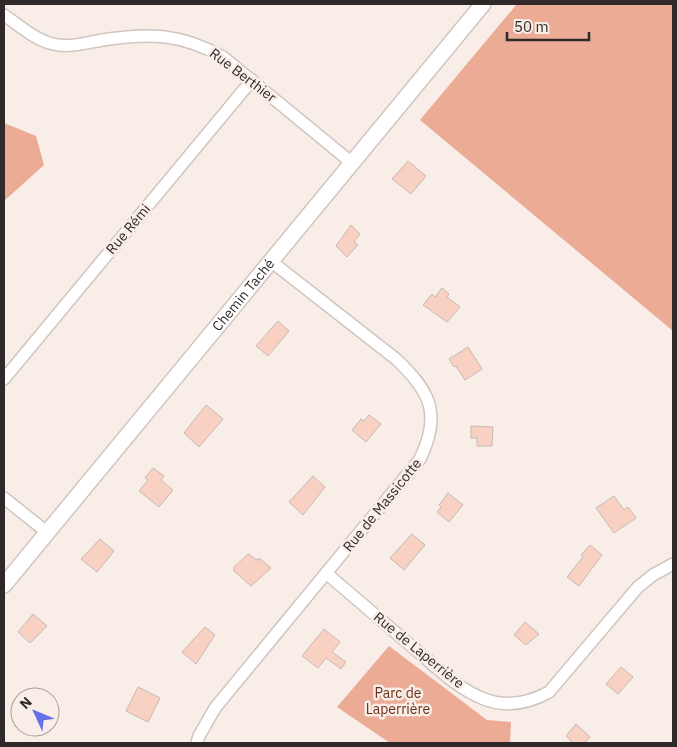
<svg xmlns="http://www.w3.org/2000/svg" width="677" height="747" font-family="'IBM Plex Sans',sans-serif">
	<rect width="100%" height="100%" fill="#f9ede8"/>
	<!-- green -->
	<g fill="#ebab95">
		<polygon points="517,4 673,4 673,331 420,120"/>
		<polygon points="4,123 36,136 44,165 4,201"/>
		<polygon points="389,646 487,720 511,722 510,743 390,743 337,707"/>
	</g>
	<!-- building -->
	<g fill="#f9d1c3" stroke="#c5b9b5">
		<polygon points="408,161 426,176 411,194 392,179"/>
		<polygon points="351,225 360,234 354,242 358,245 347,257 336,246"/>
		<polygon points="442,288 449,294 447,297 460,307 447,322 423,305 432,294 435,297"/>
		<polygon points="278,321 289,331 268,356 256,346"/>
		<polygon points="468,347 482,369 465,380 456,366 454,367 449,359"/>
		<polygon points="206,405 223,419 199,447 184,433"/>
		<polygon points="369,415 381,424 366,442 352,430 361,419 364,421"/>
		<polygon points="471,426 493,427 492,446 477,446 477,438 471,438"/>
		<polygon points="153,468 164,476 161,480 173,490 159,507 139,491 148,480 145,478"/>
		<polygon points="313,476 325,487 303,515 289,502"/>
		<polygon points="448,493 463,505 449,522 437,512 441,507 439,505"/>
		<polygon points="614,496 624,510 628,507 636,518 614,533 596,508"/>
		<polygon points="412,534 425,545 404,570 390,558"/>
		<polygon points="100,539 114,551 97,572 81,559"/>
		<polygon points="590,545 602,555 579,586 567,577 583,557 581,555"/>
		<polygon points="248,554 257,560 259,558 271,568 251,586 234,571 234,567"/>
		<polygon points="33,614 47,626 30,643 18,632"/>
		<polygon points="525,622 539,634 526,645 514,635"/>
		<polygon points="205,627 215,635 196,664 182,652"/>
		<polygon points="324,629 340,642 332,652 346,662 341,669 326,658 318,668 302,656"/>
		<polygon points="621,667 633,677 618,694 606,684"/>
		<polygon points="138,687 160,698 148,722 126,711"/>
		<polygon points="576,724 590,737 584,743 573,743 566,736"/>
	</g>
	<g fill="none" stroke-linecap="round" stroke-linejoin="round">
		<!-- minor casing -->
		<g stroke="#d1c5c0" stroke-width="14">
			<g id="minor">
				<path d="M4,15c15,10 31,25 49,29 16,4 33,-1 49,-4 48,-7 78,-7 121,17l129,106"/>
				<polyline points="4,379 252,80"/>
				<polyline points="4,498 48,533"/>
				<path d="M326,573c30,26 60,51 90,77 20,17 42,39 68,49 23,9 45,4 65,-7l89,-105 15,-12 20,-11"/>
				<path d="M197,743l2,-7 16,-28 205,-249c22,-45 10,-68 -24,-100l-124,-97"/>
			</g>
		</g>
		<!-- tertiary casing -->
		<g stroke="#d1c5c0" stroke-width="18">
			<g id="tertiary">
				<path id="s1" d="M4,585l479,-581"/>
			</g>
		</g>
		<!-- minor -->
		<use href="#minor" stroke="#fff" stroke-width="11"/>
		<!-- tertiary -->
		<use href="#tertiary" stroke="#fff" stroke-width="15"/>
	</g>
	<g text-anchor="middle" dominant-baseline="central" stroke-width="5" stroke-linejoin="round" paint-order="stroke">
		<!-- street labels -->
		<g font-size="14" fill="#2f2a29" stroke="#f9ede8">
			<text transform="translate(243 75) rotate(37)">Rue Berthier</text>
			<text transform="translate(128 229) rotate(-50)">Rue Rémi</text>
			<text stroke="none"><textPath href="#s1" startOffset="376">Chemin Taché</textPath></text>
			<text transform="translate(382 505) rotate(-51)">Rue de Massicotte</text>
			<text transform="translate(419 650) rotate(39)">Rue de Laperrière</text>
		</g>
		<!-- park labels -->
		<g font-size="14" fill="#6a2f18" stroke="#f9ede8">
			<text x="398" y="693">Parc de<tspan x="398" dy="16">Laperrière</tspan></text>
		</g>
	</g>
	<!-- border -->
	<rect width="677" height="747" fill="none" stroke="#2f2a29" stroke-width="10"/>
	<!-- north arrow -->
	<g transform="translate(35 712) rotate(314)"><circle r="24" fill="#f9ede8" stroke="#a89f9c"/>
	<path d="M0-4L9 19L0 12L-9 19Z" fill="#6870e9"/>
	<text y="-8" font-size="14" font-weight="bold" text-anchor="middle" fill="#2f2a29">N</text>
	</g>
	<!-- scale -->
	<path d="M507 32v8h82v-8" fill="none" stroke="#2f2a29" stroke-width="2.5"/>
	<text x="514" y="32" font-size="15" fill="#2f2a29" stroke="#f9ede8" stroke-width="4" paint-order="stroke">50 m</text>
</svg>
